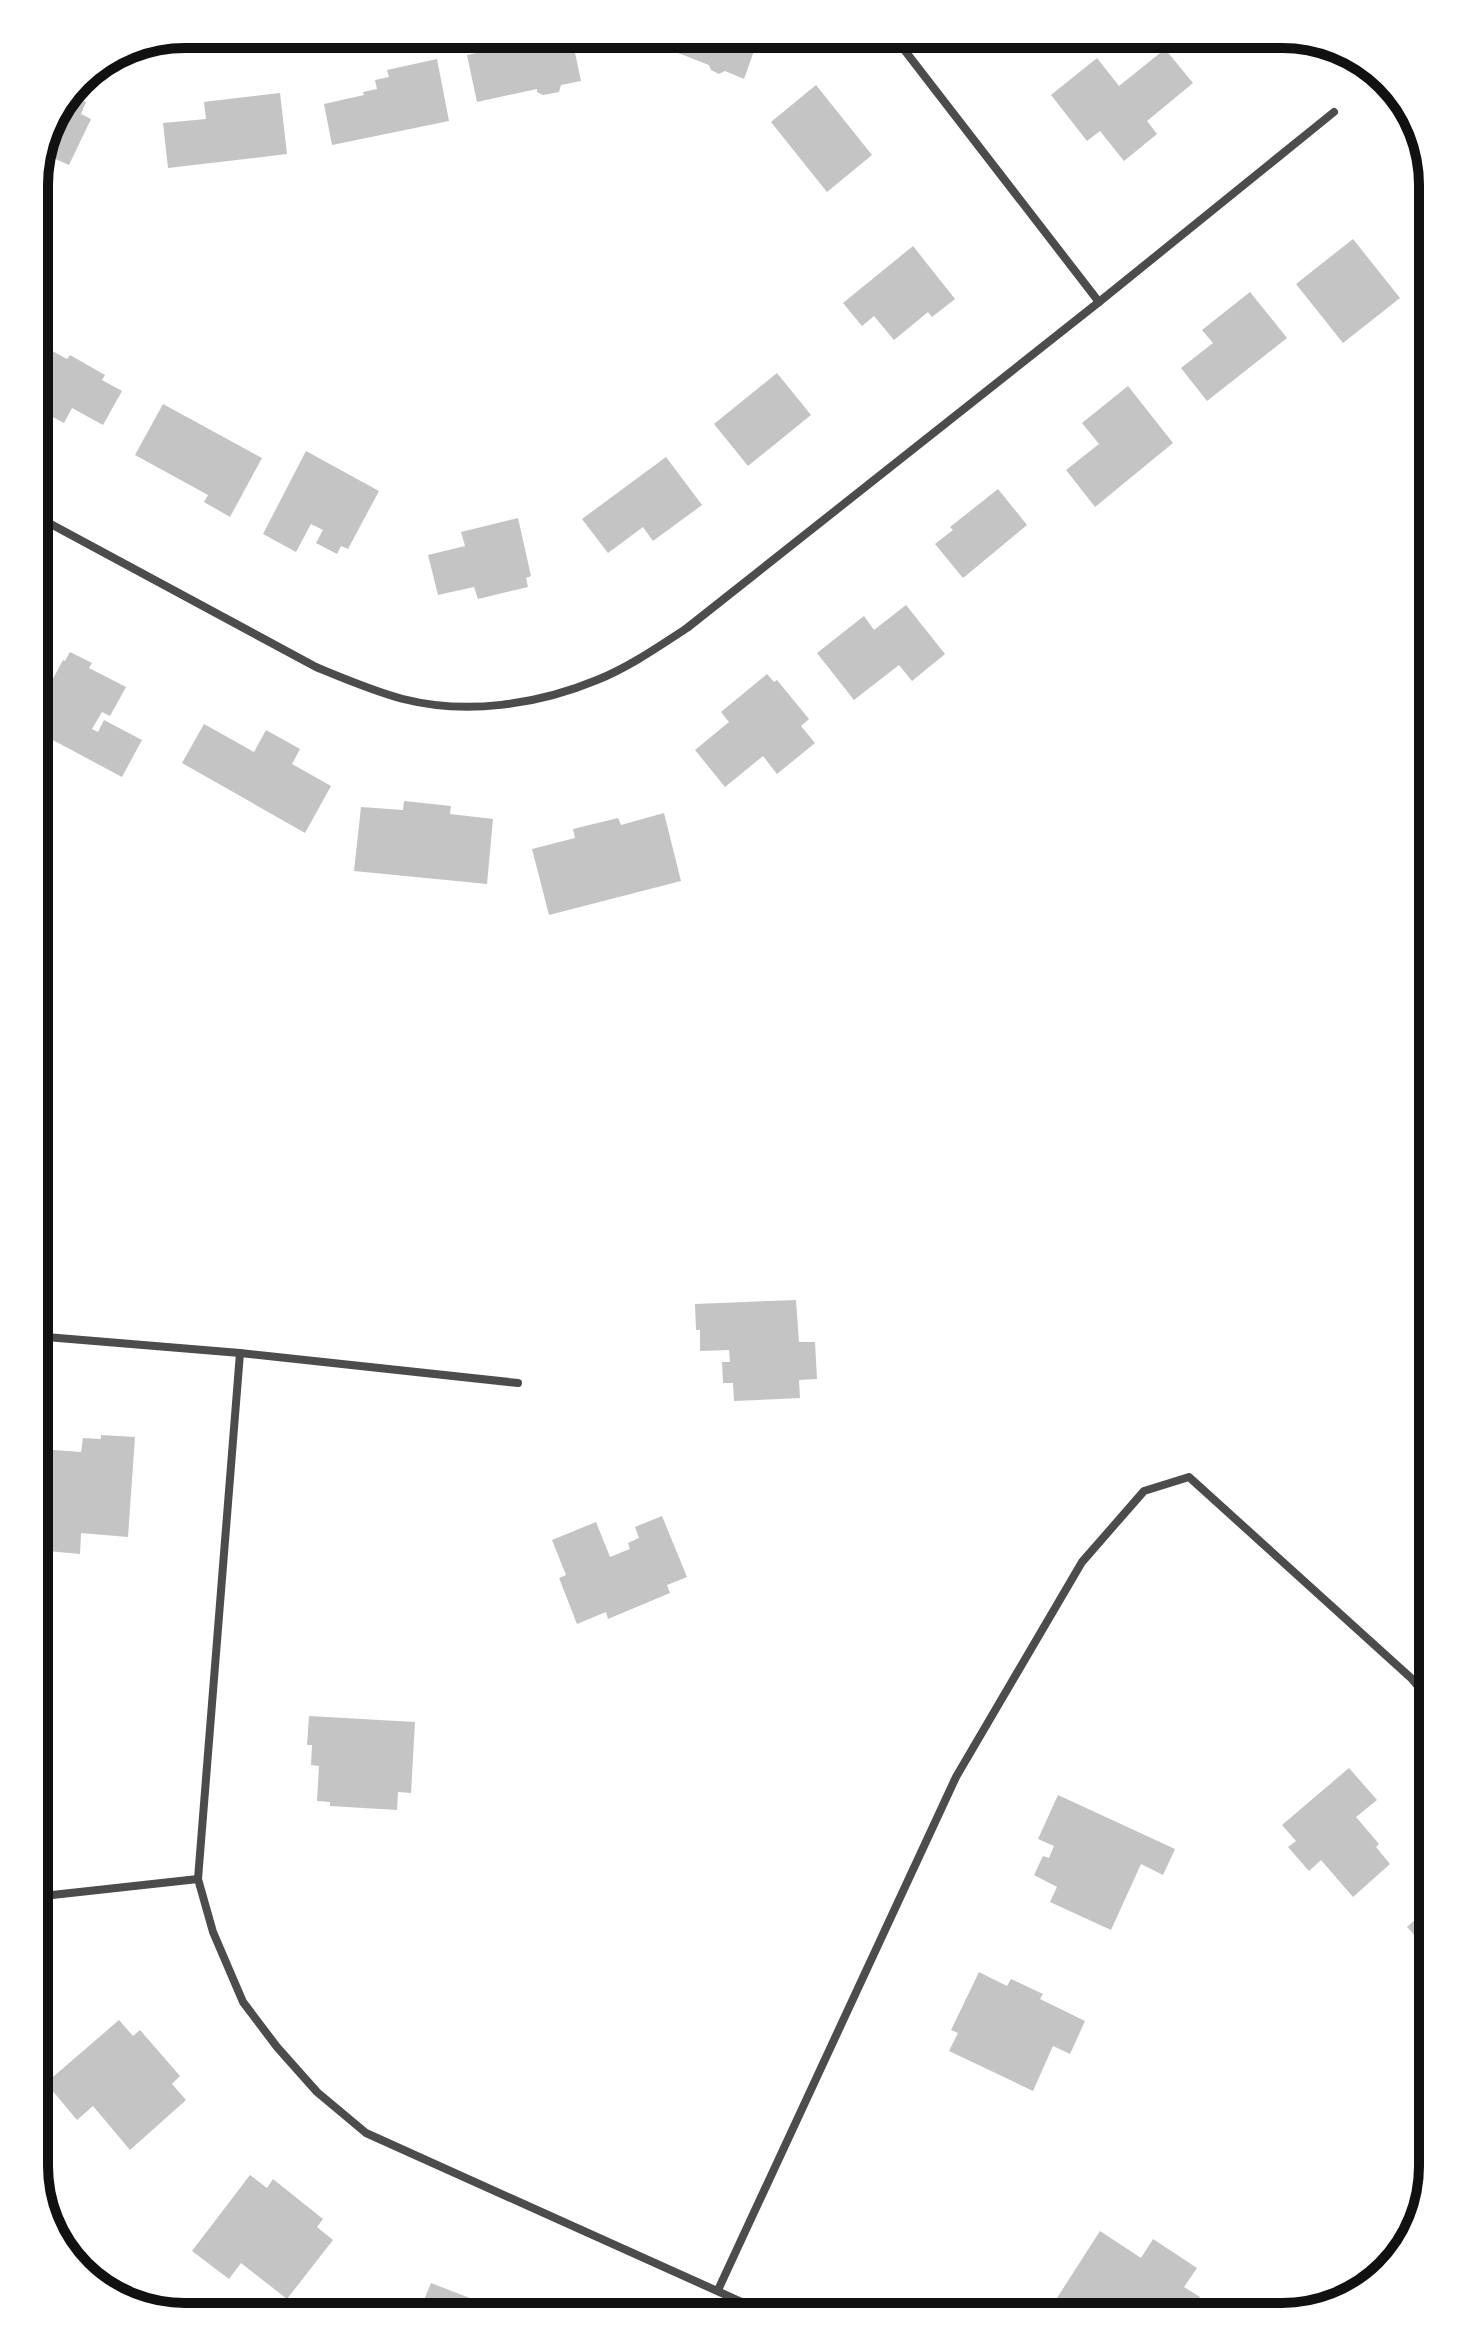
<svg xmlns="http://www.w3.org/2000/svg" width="1467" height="2351" font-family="'PT Sans',sans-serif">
	<rect width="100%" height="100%" fill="#fff"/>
	<!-- building -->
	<g fill="#c4c4c4">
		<polygon points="497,34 571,34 581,81 561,85 559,92 543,95 537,92 537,89 477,102 467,55 500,48"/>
		<polygon points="629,34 760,34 744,79 725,71 719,74 711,70 709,65"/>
		<polygon points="998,34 1026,34 1009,48"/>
		<polygon points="1165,49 1193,83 1147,121 1157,134 1124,161 1100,131 1087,141 1051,95 1097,58 1119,86"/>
		<polygon points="437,59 449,121 332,145 324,104 364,95 363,92 377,89 375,80 389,77 387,70"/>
		<polygon points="816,85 872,155 827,192 771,122"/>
		<polygon points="280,93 287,154 168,168 163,123 206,119 204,102"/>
		<polygon points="71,95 86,102 81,114 91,119 69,165 44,154"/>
		<polygon points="1353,239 1400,298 1343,343 1296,284"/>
		<polygon points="913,246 955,299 932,317 928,312 894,340 874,316 862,326 843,303"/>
		<polygon points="1250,292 1287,338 1207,401 1181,368 1213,343 1202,330"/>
		<polygon points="34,341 67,359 70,355 105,375 102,380 122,391 103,425 72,408 64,423 34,407"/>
		<polygon points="777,373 811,415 748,466 714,424"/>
		<polygon points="1128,386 1173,443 1095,507 1066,470 1099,444 1082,423"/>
		<polygon points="163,404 262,458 230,517 204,502 208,495 135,455"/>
		<polygon points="306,451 379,491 348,549 341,546 337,554 316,543 323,530 311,524 296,552 263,534"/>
		<polygon points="666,457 702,505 653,541 643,527 608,553 582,519"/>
		<polygon points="998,489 1027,525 963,578 935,544 953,530 950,527"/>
		<polygon points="518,518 531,576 526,578 528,587 478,599 474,587 438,595 428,555 465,546 461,532"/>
		<polygon points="906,605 945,654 912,681 899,665 854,700 817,653 864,616 874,630"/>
		<polygon points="70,652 92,663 89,668 126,687 110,716 102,712 92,729 98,732 104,720 142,740 122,777 34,730 34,714 63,660 65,661"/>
		<polygon points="767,674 774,682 777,680 809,719 801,726 815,743 777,774 763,756 725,787 695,750 729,722 721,712"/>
		<polygon points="204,724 254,752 266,730 300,749 292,764 331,786 305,833 182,763"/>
		<polygon points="404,801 451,806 450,814 493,819 487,884 354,871 361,807 403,810"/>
		<polygon points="664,813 681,881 549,915 532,849 575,838 573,829 618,818 621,825"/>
		<polygon points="796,1300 799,1342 815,1342 817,1379 799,1380 800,1398 734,1401 733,1383 723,1383 722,1362 730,1362 729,1350 700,1351 700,1330 696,1330 695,1304"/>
		<polygon points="101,1435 135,1437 128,1537 81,1533 80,1554 48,1551 49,1533 34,1532 34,1444 53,1446 53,1450 81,1452 83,1438 101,1439"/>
		<polygon points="662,1516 687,1577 667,1585 670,1593 608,1619 606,1612 577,1624 559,1578 566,1575 552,1540 596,1522 610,1557 630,1549 628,1543 639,1538 635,1527"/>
		<polygon points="309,1716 415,1722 411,1793 398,1792 397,1810 330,1806 330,1802 317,1801 319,1766 311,1765 312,1745 307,1745"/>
		<polygon points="1349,1768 1377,1800 1356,1817 1379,1844 1376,1847 1390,1864 1353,1897 1321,1860 1309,1871 1288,1847 1296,1841 1282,1825"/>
		<polygon points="1058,1795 1175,1849 1163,1875 1141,1864 1111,1930 1050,1902 1057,1887 1034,1875 1043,1856 1049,1858 1054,1846 1038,1839"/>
		<polygon points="1433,1904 1433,1956 1407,1927"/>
		<polygon points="979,1972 1007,1986 1011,1979 1043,1994 1040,1999 1085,2021 1070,2054 1053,2046 1033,2091 949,2051 958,2033 951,2030"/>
		<polygon points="119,2020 133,2036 140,2030 180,2076 172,2084 186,2100 130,2150 93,2106 77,2120 46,2083"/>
		<polygon points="250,2175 267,2188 273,2179 323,2219 317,2227 333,2240 287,2299 241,2263 229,2279 192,2251"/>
		<polygon points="1100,2231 1141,2258 1153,2239 1197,2268 1184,2287 1200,2297 1186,2317 1106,2317 1101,2314 1100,2317 1056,2317 1048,2312"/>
		<polygon points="431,2283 475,2300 468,2317 417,2317"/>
	</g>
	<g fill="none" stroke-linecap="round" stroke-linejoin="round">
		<!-- minor -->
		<g stroke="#4c4c4c" stroke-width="8">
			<polyline points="892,34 1099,302"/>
			<path d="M34,515l282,152c29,12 57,24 87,32 63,16 134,6 194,-19 32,-13 61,-33 90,-52l412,-326 235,-190"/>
			<polyline points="34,1336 240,1353 518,1383"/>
			<polyline points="240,1353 198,1879 213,1932 243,2002 277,2047 317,2092 366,2133 775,2317"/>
			<polyline points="34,1897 198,1879"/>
			<polyline points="718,2290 956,1777 1082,1562 1144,1491 1189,1477 1411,1678 1433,1704"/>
		</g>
	</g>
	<!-- crop -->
	<path d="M0 0H1467V2351H0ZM185 48H1282A137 137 0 0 1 1419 185V2166A137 137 0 0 1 1282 2303H185A137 137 0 0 1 48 2166V185A137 137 0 0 1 185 48Z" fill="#fff" fill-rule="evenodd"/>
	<path fill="none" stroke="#111" stroke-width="10" d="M185 48H1282A137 137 0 0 1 1419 185V2166A137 137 0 0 1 1282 2303H185A137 137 0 0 1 48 2166V185A137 137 0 0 1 185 48Z"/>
</svg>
